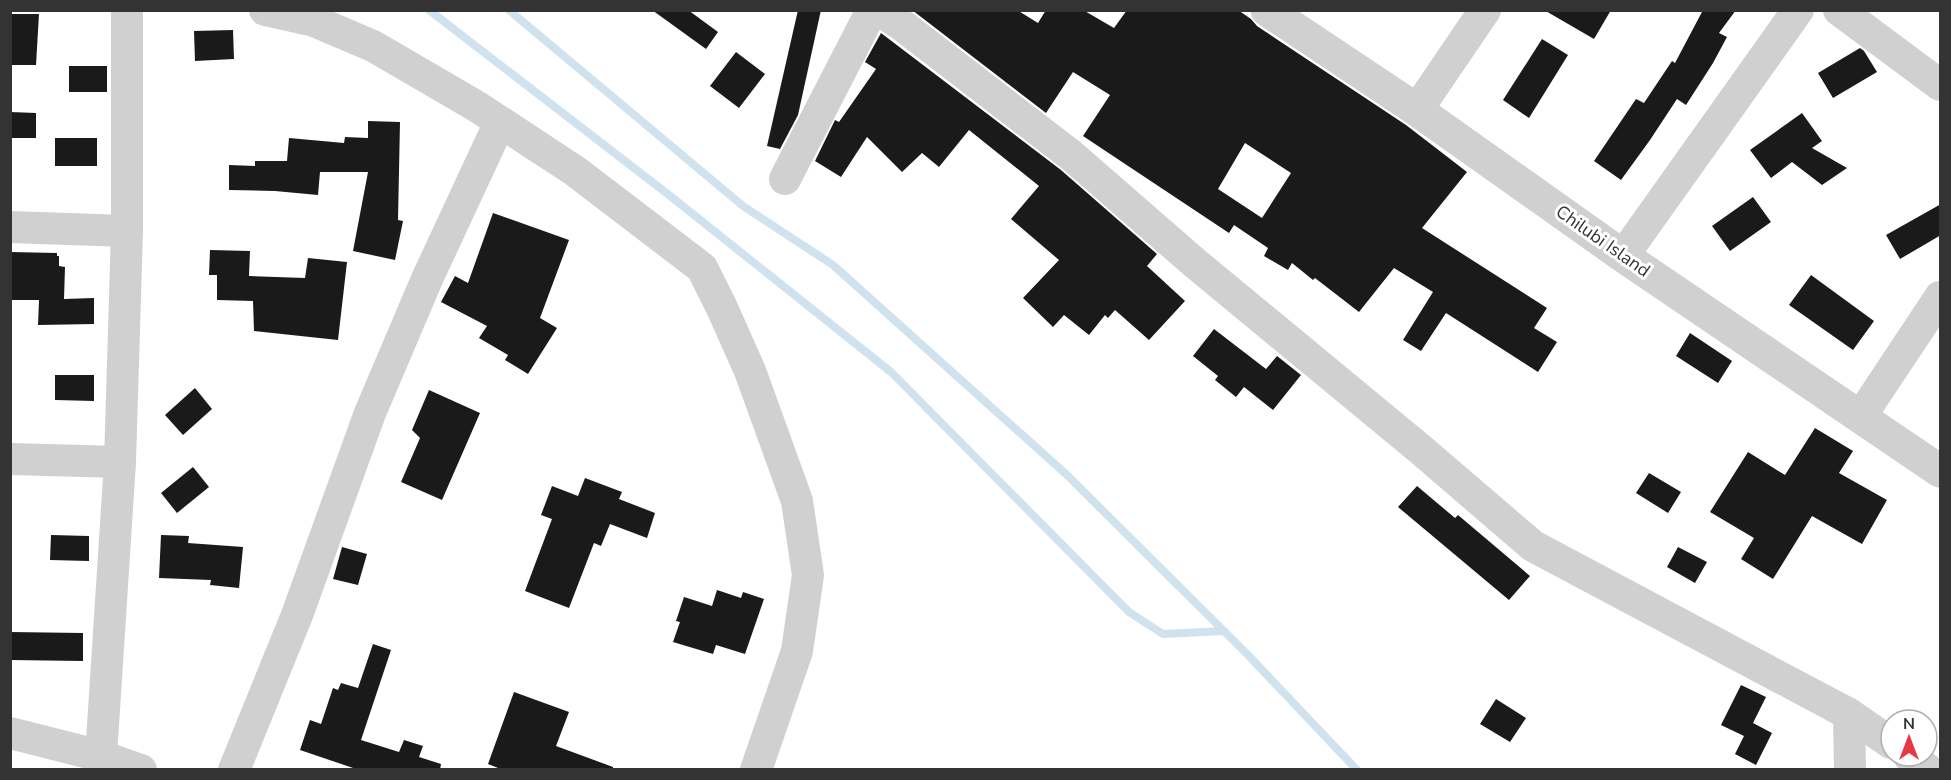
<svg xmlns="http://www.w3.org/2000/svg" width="1951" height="780" font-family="'Nunito Sans',sans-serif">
	<rect width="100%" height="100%" fill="#fff"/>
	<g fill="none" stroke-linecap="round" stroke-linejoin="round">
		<!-- stream -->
		<g stroke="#cfe2ee" stroke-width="8">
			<polyline points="429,10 669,195 891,372 1129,612 1163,634 1224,631"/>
			<polyline points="509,10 743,206 833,265 1067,475 1248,655 1357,770"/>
		</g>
	</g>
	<!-- building -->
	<g fill="#1a1a1a" fill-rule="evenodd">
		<polygon points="652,10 688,10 718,32 706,49"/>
		<polygon points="798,10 821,10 798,115 780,149 767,146"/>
		<path d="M912,10h105l21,13 8,-13h37l31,18 13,-18h111l13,9 6,7 149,99 61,47 -45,56 125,80 -13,20 23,14 -19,30 -92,-59 -25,38 -18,-11 30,-48 -39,-24 -35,44 -44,-34 -2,2 -21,-17 -4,7 -24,-14 4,-8 -34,-23 -5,8 -146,-97 27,-41 -37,-23 -27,41zM1245,143l46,30 -29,45 -44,-29z"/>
		<polygon points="1544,10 1611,10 1594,39"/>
		<polygon points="1703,10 1736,10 1719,33 1727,37 1713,63 1686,105 1677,99 1650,140 1621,180 1594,161 1636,99 1644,103 1672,61 1675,63"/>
		<polygon points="10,14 39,14 36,65 10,65"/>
		<polygon points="233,30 234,59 195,61 194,31"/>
		<polygon points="881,33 1061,170 1157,254 1147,266 1185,301 1149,340 1115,310 1108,318 1105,315 1089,335 1064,315 1053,327 1023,298 1059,260 1011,219 1039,186 969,130 939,167 922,153 902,172 867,137 841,177 815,161 835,120 839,122 876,69 865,62"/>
		<polygon points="1542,39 1568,55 1529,118 1503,100"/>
		<polygon points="1860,48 1864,51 1877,72 1833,98 1818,73"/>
		<polygon points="736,52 765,74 739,108 710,86"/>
		<rect x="69" y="66" width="38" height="26"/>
		<polygon points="10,112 36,113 36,138 10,138"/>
		<polygon points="1802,113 1822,141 1812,148 1847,168 1822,185 1792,162 1771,178 1750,150"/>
		<polygon points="368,121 400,122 398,220 403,221 395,260 353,251 368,172 320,172 318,195 275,191 229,190 229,165 255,166 255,161 287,161 289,138 344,143 345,137 368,138"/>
		<rect x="55" y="138" width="42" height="28"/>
		<polygon points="1753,197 1771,222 1730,251 1712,226"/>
		<polygon points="1941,204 1941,235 1900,259 1886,235"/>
		<polygon points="493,213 569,240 540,318 557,328 528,374 505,360 508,355 479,338 487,326 441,302 455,276 468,283"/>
		<polygon points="210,250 250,251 249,276 305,278 308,258 347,262 338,340 254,331 253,301 217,300 217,275 209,275"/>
		<polygon points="10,252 57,253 57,256 59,256 59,266 65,267 64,299 94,298 94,324 38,325 39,300 10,300"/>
		<polygon points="1811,275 1874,321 1853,350 1789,305"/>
		<polygon points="1214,329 1266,369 1277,356 1301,375 1273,410 1244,387 1236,397 1215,380 1218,376 1193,356"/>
		<polygon points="1690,333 1732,361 1718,383 1676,356"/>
		<polygon points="55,375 94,375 94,401 55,400"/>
		<polygon points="195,388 212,409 183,435 165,415"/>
		<polygon points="429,390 480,413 442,500 401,482 420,438 412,430"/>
		<polygon points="1815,428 1853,451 1839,473 1887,500 1862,544 1812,516 1773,579 1741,559 1754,538 1710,512 1748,452 1785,475"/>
		<polygon points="193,467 209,487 177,513 161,493"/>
		<polygon points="1649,473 1681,492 1668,513 1636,493"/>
		<polygon points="585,478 622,492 619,499 655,513 647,538 610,524 601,546 594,543 569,608 525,591 552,519 541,515 552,486 578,496"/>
		<polygon points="1417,486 1455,518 1458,515 1530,576 1509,600 1398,507"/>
		<polygon points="51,535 89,536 89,561 50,560"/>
		<polygon points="161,535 189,536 188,543 243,547 239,588 210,585 211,580 159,578"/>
		<polygon points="342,547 367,554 358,585 333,579"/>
		<polygon points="1678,547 1707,562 1695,583 1667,567"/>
		<polygon points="717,590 741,598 743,592 764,599 745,654 716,645 713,654 673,642 680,622 676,621 684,597 712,606"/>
		<polygon points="10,632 83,633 83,661 10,660"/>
		<polygon points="373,644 391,650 361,740 399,752 404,740 423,746 419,757 441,764 440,770 359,770 300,750 310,720 321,724 333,688 338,690 341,683 358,688"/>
		<polygon points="1741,685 1766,697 1753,723 1772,733 1756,765 1735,754 1744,736 1721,725"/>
		<polygon points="514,692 569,712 556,746 613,767 613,770 503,770 488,764"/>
		<polygon points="1496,699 1526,718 1510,742 1480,724"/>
	</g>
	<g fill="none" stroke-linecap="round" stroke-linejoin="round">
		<!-- minor -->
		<g stroke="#d0d0d0" stroke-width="32">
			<polyline points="265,10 314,21 373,46 476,106 575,171 702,268 722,308 750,371 797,501 808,575 797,651 756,770"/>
			<polyline points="879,10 903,26 1072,156 1196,264 1420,449 1533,546 1849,714 1891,743"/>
			<polyline points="1839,10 1940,85"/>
			<polyline points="1417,110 1485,10"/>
			<polyline points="785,179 872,10"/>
			<polyline points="10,227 127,231"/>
			<polyline points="1623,256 1798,10"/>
			<polyline points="1861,416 1940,297"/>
			<polyline points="10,459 120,462"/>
			<polyline points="1849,714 1850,770"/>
			<polyline points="10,733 101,756 141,770"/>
			<polyline points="101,756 120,462 127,231 127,10"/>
			<polyline points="1909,756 1928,770"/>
			<polyline points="234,770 297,615 370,413 427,279 500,122"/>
		</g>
		<!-- tertiary -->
		<polyline stroke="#d0d0d0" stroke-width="33" points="1267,10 1417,110 1623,256 1940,471"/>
	</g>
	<g text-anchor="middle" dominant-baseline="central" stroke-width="6" stroke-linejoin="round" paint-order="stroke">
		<!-- street labels -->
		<g font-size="18" fill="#333" stroke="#fff">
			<text transform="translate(1603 241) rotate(35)">Chilubi Island</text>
		</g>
	</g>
	<!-- border -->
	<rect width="1951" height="780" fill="none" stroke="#333333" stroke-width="24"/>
	<!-- north arrow -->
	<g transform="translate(1909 738)"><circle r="28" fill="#ffffff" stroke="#adadad" stroke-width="1.5"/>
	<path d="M0-4.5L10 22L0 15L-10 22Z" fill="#e63946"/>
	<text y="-9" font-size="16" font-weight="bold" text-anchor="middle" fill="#333333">N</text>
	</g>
</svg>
